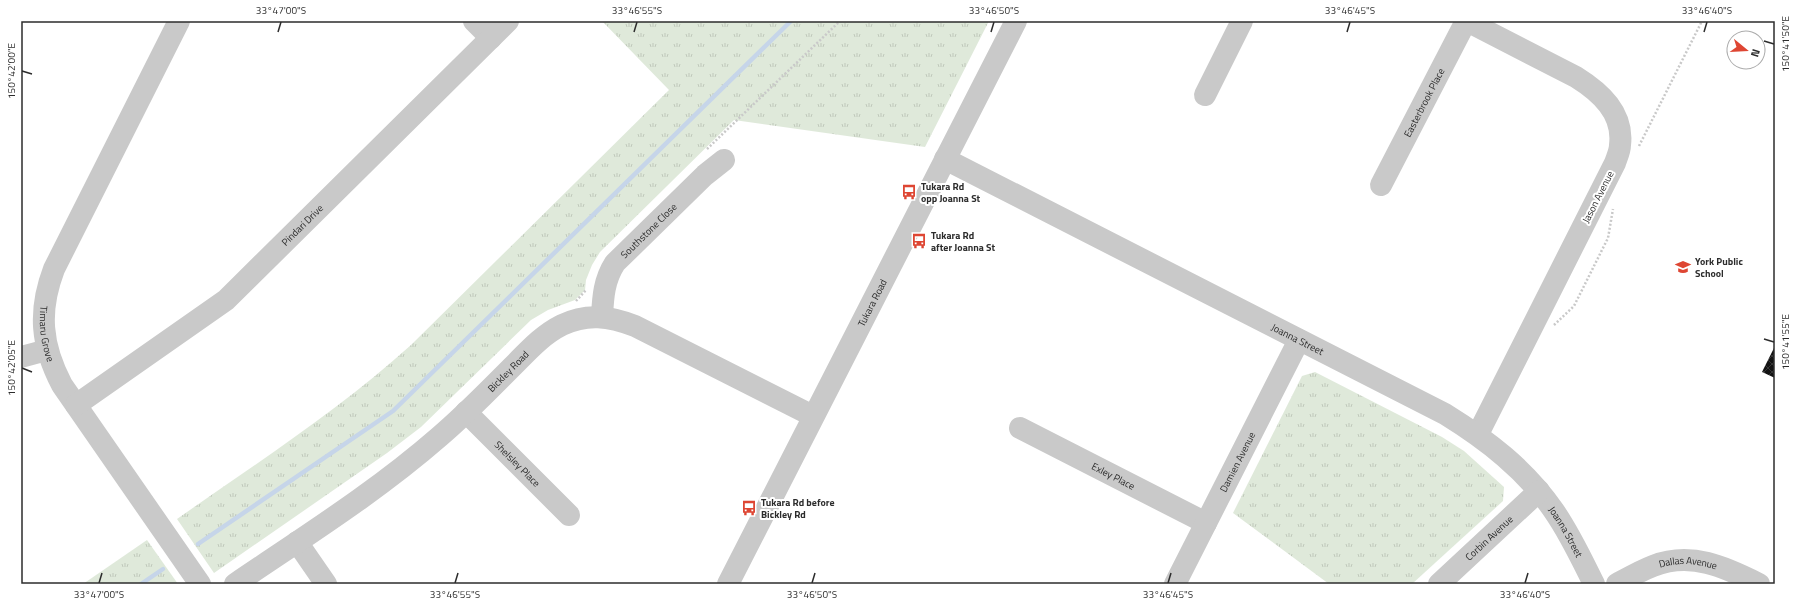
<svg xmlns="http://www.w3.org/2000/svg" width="1796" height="605" font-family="'Titillium Web',sans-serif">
	<defs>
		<pattern id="grass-tufts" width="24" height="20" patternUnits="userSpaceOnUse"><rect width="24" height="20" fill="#dfe9da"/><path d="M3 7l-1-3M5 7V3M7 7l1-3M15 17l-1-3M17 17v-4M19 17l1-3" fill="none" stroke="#c0c8bb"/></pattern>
		<pattern id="building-cross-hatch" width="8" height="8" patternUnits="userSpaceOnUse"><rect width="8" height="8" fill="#131313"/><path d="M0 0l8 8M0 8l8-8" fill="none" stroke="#363636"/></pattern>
	</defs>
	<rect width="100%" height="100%" fill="#fff"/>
	<!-- grass -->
	<g fill="url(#grass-tufts)">
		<path d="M602,21h387l-64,126 -191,-27 -134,132 -8,13 -6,15 -1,10 -10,10 -27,10 -17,10 -110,107 -34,26 -173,120 -37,-54c80,-56 162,-109 234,-174l258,-255z"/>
		<polygon points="1315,372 1442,437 1464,451 1504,487 1503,501 1412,584 1329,584 1233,513 1302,376"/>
		<polygon points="147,540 178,584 83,584"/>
	</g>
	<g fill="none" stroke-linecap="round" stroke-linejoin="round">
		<!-- stream -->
		<g stroke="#c6d5e9" stroke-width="4.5">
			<polyline points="198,544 393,411 791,21"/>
			<polyline points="141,584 163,569"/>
		</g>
	</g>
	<!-- building -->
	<polygon fill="url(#building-cross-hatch)" points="1775,346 1775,378 1762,372"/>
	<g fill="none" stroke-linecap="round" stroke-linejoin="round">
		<!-- path -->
		<g stroke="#c9c9c9" stroke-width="2.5" stroke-dasharray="2 2" stroke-linecap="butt">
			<polyline points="1639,146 1702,21"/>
			<polyline points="707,149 840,21"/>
			<polyline points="576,301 586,290"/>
			<polyline points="1554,325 1574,306 1608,238 1613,209"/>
		</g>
		<!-- minor -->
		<g stroke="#c9c9c9" stroke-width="22">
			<path id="s1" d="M179,21l-125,248c-16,42 -13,76 8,116l138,199"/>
			<polyline points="474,21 491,38"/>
			<path d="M1467,21l109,56c24,15 48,36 44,68 0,6 -3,12 -5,18l-137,271"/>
			<polyline points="1205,95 1242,21"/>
			<path id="s2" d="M945,159l500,255c42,26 81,56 109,97 16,23 28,49 40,73"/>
			<path id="s3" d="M1381,185l85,-164"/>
			<path id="s4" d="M602,316c1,-19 2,-36 13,-53l90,-88 19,-15"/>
			<polyline points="21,357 47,350"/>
			<path id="s5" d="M76,405l150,-105 282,-279"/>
			<path id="s6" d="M466,412l103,103"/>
			<path id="s7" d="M1020,428l186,95"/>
			<polyline points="297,542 326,584"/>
			<path id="s8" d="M235,584c69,-47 141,-92 204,-147 26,-22 50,-47 74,-71 15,-15 29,-31 49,-41 25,-12 47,-9 73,1l178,90"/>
			<path id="s9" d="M728,584l288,-563"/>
			<path id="s10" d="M1175,584l124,-244"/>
			<path id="s11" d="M1439,584l100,-93"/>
			<path id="s12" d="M1617,584c11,-6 23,-13 36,-18 38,-15 72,1 106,18"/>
		</g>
	</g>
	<!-- ticks -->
	<path fill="none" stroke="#2c2c2c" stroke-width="1.5" d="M278,32l3,-10M634,32l3,-10M991,32l3,-10M1347,32l3,-10M1704,32l3,-10M1764,41l10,3M22,71l10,3M1764,339l10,3M22,368l10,4M99,583l3,-10M455,583l3,-10M812,583l3,-10M1168,583l3,-10M1525,583l3,-10"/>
	<!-- icons -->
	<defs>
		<g id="bus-bare" transform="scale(1.2)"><path d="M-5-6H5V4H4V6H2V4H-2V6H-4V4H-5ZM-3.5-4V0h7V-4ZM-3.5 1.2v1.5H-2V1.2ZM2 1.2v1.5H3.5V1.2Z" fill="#de4633" stroke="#fff" stroke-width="2.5" paint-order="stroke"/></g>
		<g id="school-bare" transform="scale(1.2)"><path d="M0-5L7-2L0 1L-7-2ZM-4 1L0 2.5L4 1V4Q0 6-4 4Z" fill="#de4633" stroke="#fff" stroke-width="2.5" paint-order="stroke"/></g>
	</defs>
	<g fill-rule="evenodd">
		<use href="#bus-bare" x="909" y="192"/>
		<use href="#bus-bare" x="919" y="241"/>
		<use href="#school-bare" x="1683" y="267"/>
		<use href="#bus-bare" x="749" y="508"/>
	</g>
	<g text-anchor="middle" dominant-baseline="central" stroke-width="4" stroke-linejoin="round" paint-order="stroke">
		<!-- street labels -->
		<g font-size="10" fill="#2c2c2c" stroke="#fff">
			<text stroke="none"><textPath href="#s3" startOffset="93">Easterbrook Place</textPath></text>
			<text transform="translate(1598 197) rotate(-63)">Jason Avenue</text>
			<text stroke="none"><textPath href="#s5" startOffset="290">Pindari Drive</textPath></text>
			<text stroke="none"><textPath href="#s4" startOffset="102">Southstone Close</textPath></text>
			<text stroke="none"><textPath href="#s9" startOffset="316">Tukara Road</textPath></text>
			<text stroke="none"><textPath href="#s1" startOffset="344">Timaru Grove</textPath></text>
			<text stroke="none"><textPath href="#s2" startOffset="396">Joanna Street</textPath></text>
			<text stroke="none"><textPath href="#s8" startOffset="347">Bickley Road</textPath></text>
			<text stroke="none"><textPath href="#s10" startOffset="137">Damien Avenue</textPath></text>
			<text stroke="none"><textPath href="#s6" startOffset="73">Shelsley Place</textPath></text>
			<text stroke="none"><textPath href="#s7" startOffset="105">Exley Place</textPath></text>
			<text stroke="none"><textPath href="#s2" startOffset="732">Joanna Street</textPath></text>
			<text stroke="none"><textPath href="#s11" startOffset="68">Corbin Avenue</textPath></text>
			<text stroke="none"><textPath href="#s12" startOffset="76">Dallas Avenue</textPath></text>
		</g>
		<!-- poi labels -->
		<g font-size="10" font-weight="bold" fill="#2c2c2c" stroke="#fff" text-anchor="start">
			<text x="921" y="186">Tukara Rd<tspan x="921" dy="12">opp Joanna St</tspan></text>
			<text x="931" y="235">Tukara Rd<tspan x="931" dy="12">after Joanna St</tspan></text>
			<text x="1695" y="261">York Public<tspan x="1695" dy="12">School</tspan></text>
			<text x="761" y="502">Tukara Rd before<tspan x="761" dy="12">Bickley Rd</tspan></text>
		</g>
	</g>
	<!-- border -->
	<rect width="1796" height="605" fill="none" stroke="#ffffff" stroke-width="44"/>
	<!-- north arrow -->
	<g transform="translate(1746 50) rotate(108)"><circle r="19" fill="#ffffff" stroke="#ababab"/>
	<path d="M0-3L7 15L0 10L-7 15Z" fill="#de4633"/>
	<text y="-6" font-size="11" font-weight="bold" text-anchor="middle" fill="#2c2c2c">N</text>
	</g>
	<rect x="22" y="22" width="1752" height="561" fill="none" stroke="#2c2c2c" stroke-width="1.5"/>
	<g font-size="10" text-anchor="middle" fill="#2c2c2c">
		<text x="281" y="14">33°47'00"S</text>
		<text x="637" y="14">33°46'55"S</text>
		<text x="994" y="14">33°46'50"S</text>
		<text x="1350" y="14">33°46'45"S</text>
		<text x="1707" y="14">33°46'40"S</text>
		<text transform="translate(1785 44) rotate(-90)" y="4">150°41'50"E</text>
		<text transform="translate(11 71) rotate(-90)" y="4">150°42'00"E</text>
		<text transform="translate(1785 342) rotate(-90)" y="4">150°41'55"E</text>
		<text transform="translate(11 368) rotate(-90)" y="4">150°42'05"E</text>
		<text x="99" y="598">33°47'00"S</text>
		<text x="455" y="598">33°46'55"S</text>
		<text x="812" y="598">33°46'50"S</text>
		<text x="1168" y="598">33°46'45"S</text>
		<text x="1525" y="598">33°46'40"S</text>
	</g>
</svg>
